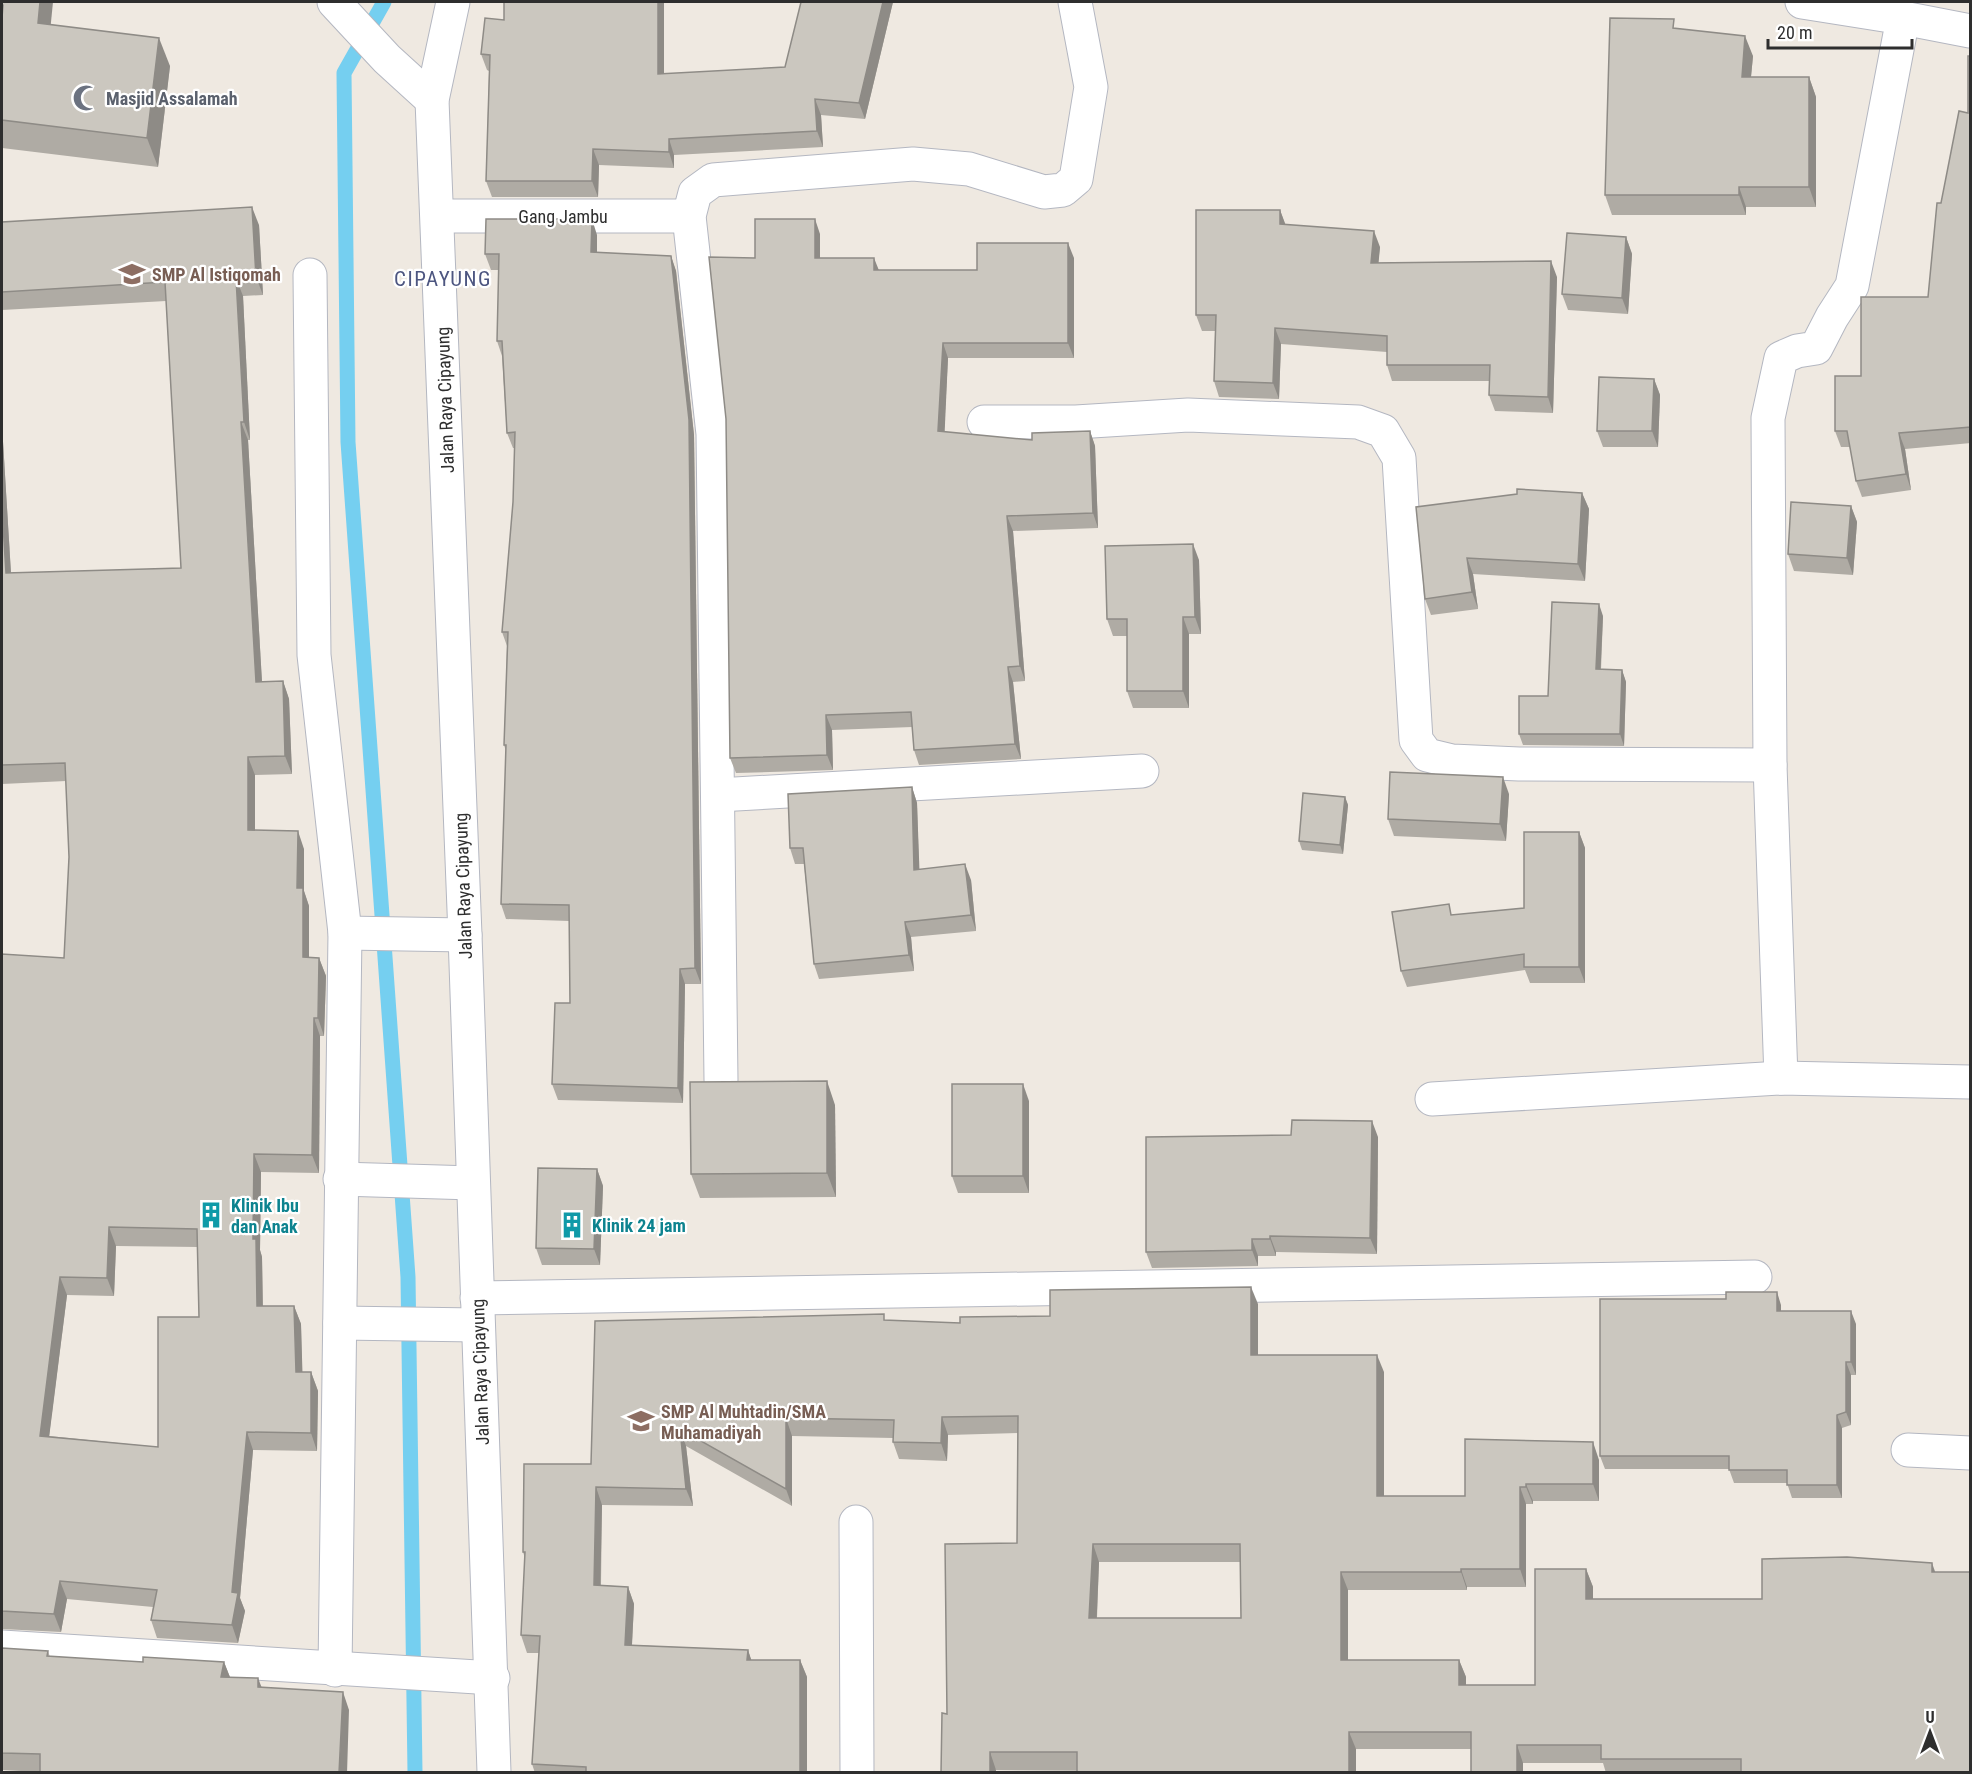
<svg xmlns="http://www.w3.org/2000/svg" width="1972" height="1774" font-family="'Roboto Condensed',sans-serif">
	<rect width="100%" height="100%" fill="#efe9e1"/>
	<g fill="none" stroke-linecap="round" stroke-linejoin="round">
		<!-- stream -->
		<polyline stroke="#75cff0" stroke-width="15" points="384,2 344,73 348,442 408,1277 415,1772"/>
		<!-- street casing -->
		<g stroke="#b4b7c1" stroke-width="35">
			<g id="street">
				<polyline points="1903,18 1970,31"/>
				<polyline points="438,216 689,216"/>
				<polyline points="310,275 314,655 345,933 335,1670"/>
				<polyline points="984,422 1076,422 1188,415 1358,422 1383,431 1399,458 1416,740 1427,755 1452,761 1519,764 1770,765"/>
				<polyline points="718,795 1142,771"/>
				<polyline points="345,933 465,935"/>
				<polyline points="1781,1078 1770,765 1768,418 1781,358 1797,351 1816,348 1832,317 1852,286 1903,18 1802,2"/>
				<polyline points="721,1080 713,434 689,216 695,193 713,180 913,164 969,169 1044,192 1063,190 1076,179 1091,87 1075,2"/>
				<polyline points="1432,1099 1781,1078 1970,1082"/>
				<polyline points="340,1179 473,1183"/>
				<polyline points="477,1298 1755,1277"/>
				<polyline points="340,1323 477,1325"/>
				<polyline points="1908,1450 1970,1453"/>
				<polyline points="856,1522 857,1772"/>
				<polyline points="2,1647 493,1678"/>
			</g>
		</g>
		<!-- secondary casing -->
		<g stroke="#b4b7c1" stroke-width="35">
			<g id="secondary">
				<polyline points="334,2 387,59 432,100"/>
				<polyline points="453,2 432,100 465,935 494,1772"/>
			</g>
		</g>
		<!-- street -->
		<use href="#street" stroke="#fff" stroke-width="33"/>
		<!-- secondary -->
		<use href="#secondary" stroke="#fff" stroke-width="33"/>
	</g>
	<!-- wall -->
	<g fill="#afaba4" fill-rule="evenodd">
		<polygon points="2,2 51,24 170,66 158,167 2,148"/>
		<polygon points="664,2 664,74 785,67 801,2 893,2 865,119 821,115 823,147 674,155 674,168 599,165 598,197 492,197 486,181 489,71 487,70 481,54 504,20"/>
		<polygon points="1677,29 1753,56 1751,77 1809,77 1816,97 1816,207 1746,207 1746,215 1612,215 1605,195"/>
		<polygon points="1971,56 1971,443 1905,449 1911,490 1862,497 1856,481 1850,447 1841,447 1835,431 1861,376 1928,297 1941,203 1968,113"/>
		<polygon points="1280,210 1285,224 1380,247 1378,263 1557,277 1553,413 1495,411 1489,395 1490,381 1392,381 1387,365 1387,352 1281,344 1279,399 1219,397 1214,381 1215,331 1202,331 1196,315"/>
		<path d="M2,222l257,3 4,70 -20,1 7,144h-2l14,242 21,-1 6,18 3,75 -37,1v55l49,19v42l5,15v52h10l7,18 -2,60h-4l-1,137 -58,-1 -1,78 2,7 1,49h31l7,18 1,48h9l7,19 -1,60 -64,-1 -13,148 5,13 -7,32 -81,-5 -6,-18 2,-13 -86,-8 -6,33 -59,-3v-675l62,4 5,-101 -3,-76 -64,3v-359l9,148 170,-5 -15,-267 -164,9zM116,1246l82,1 1,70 -41,130 -109,-11 18,-141 47,1z"/>
		<polygon points="820,234 820,258 879,270 977,270 1074,258 1074,358 948,358 944,432 1032,440 1090,431 1095,446 1098,528 1013,531 1025,681 1013,682 1021,759 919,765 914,750 912,727 832,730 833,770 736,773 730,758 755,258"/>
		<polygon points="597,235 597,253 671,256 676,271 694,435 701,984 685,984 683,1103 558,1100 552,1084 570,1003 569,921 506,919 501,904 506,751 504,745 507,646 502,632 513,502 515,448 513,448 507,433 502,356 497,341 499,270 491,270 485,254"/>
		<polygon points="1626,237 1632,254 1628,314 1568,310 1562,294"/>
		<polygon points="1654,379 1660,395 1658,447 1603,447 1597,431"/>
		<polygon points="1582,493 1589,509 1585,581 1473,574 1478,609 1431,615 1425,599 1416,507"/>
		<polygon points="1851,506 1857,522 1853,575 1794,571 1788,554"/>
		<polygon points="1199,560 1201,634 1189,634 1189,708 1133,708 1127,691 1127,636 1113,636 1107,619"/>
		<polygon points="1603,616 1601,670 1622,670 1626,682 1624,746 1523,745 1519,734 1548,696"/>
		<polygon points="912,787 917,803 919,869 971,880 976,931 911,937 914,971 819,979 814,964 804,864 795,864 790,848"/>
		<polygon points="1509,794 1506,841 1394,836 1388,819"/>
		<polygon points="1345,797 1348,805 1343,854 1302,850 1299,841"/>
		<polygon points="1579,832 1585,848 1585,983 1530,983 1525,970 1407,987 1401,971 1453,915 1524,908"/>
		<polygon points="1029,1101 1029,1193 958,1193 952,1176"/>
		<polygon points="835,1105 836,1197 700,1198 691,1174"/>
		<polygon points="1378,1137 1377,1254 1276,1252 1276,1256 1258,1256 1258,1266 1152,1268 1146,1252"/>
		<polygon points="597,1169 603,1186 600,1265 542,1265 536,1248"/>
		<path d="M1258,1304v51l126,17v124h81l134,-36v41h-66v3h-7v83h-59v3h-119v70h111l7,17v8h69l51,-116 7,18v12l378,174h-365l-3,-10h-80v10l-52,-24h-115v24l-360,-3 -49,-56 70,-171 1,-110 -70,2 -1,26 -48,-2 -6,-17v-4l-101,-2v70l-106,-60 7,60 -91,-1 -1,80 27,2 6,17 -2,41 116,5 3,10h49l7,17v96h-272l-3,-9 7,-111h-12l-6,-18 4,-77 -2,-6 68,-88 295,-144 74,3 90,-7zM1099,1562h141l1,56h-144z"/>
		<polygon points="1781,1305 1781,1311 1856,1324 1856,1375 1851,1375 1851,1425 1842,1428 1842,1498 1792,1498 1787,1483 1734,1483 1729,1469 1605,1469 1600,1456"/>
		<polygon points="2,1648 48,1651 50,1657 143,1662 224,1662 230,1677 262,1687 349,1710 40,1772 2,1770"/>
	</g>
	<!-- shaded-wall -->
	<g fill="#8e8b86">
		<polygon points="40,2 53,2 48,52 38,23"/>
		<polygon points="658,2 664,2 664,90 658,74"/>
		<polygon points="883,2 893,2 865,119 859,103"/>
		<polygon points="1745,36 1753,56 1749,97 1742,77"/>
		<polygon points="159,38 170,66 158,167 147,138"/>
		<polygon points="1809,77 1816,97 1816,207 1809,187"/>
		<polygon points="815,99 821,115 823,147 817,131"/>
		<polygon points="669,139 674,155 674,168 669,152"/>
		<polygon points="593,149 599,165 598,197 592,181"/>
		<polygon points="1739,187 1746,207 1746,215 1739,195"/>
		<polygon points="252,207 259,225 263,295 256,277"/>
		<polygon points="1280,210 1286,226 1280,224"/>
		<polygon points="592,219 597,235 597,268 591,252"/>
		<polygon points="815,219 820,234 820,273 815,258"/>
		<polygon points="1374,231 1380,247 1377,279 1371,263"/>
		<polygon points="1626,237 1632,254 1628,314 1622,298"/>
		<polygon points="1068,243 1074,258 1074,358 1068,343"/>
		<polygon points="671,256 676,271 694,435 701,984 695,968"/>
		<polygon points="874,258 880,273 874,270"/>
		<polygon points="1551,261 1557,277 1553,413 1548,397"/>
		<polygon points="236,278 243,296 250,440 244,422"/>
		<polygon points="1275,328 1281,344 1279,399 1273,383"/>
		<polygon points="943,343 948,358 944,446 938,431"/>
		<polygon points="1654,379 1660,395 1658,447 1652,431"/>
		<polygon points="241,422 248,440 263,700 256,682"/>
		<polygon points="2,425 12,591 6,573 2,508"/>
		<polygon points="1090,431 1095,446 1098,528 1093,513"/>
		<polygon points="1899,433 1905,449 1911,490 1906,474"/>
		<polygon points="1582,493 1589,509 1585,581 1578,564"/>
		<polygon points="1851,506 1857,522 1853,575 1847,558"/>
		<polygon points="1007,516 1013,531 1025,681 1020,666"/>
		<polygon points="1193,544 1199,560 1201,634 1195,617"/>
		<polygon points="1467,558 1473,574 1478,609 1472,592"/>
		<polygon points="1599,604 1603,616 1600,681 1596,669"/>
		<polygon points="1183,617 1189,634 1189,708 1183,691"/>
		<polygon points="1008,667 1013,682 1021,759 1015,744"/>
		<polygon points="1622,670 1626,682 1624,746 1620,734"/>
		<polygon points="283,681 289,699 292,774 285,756"/>
		<polygon points="826,715 832,730 833,770 827,755"/>
		<polygon points="248,757 255,775 255,848 248,830"/>
		<polygon points="1503,777 1509,794 1506,841 1500,824"/>
		<polygon points="912,787 917,803 920,885 914,870"/>
		<polygon points="1345,797 1348,805 1343,854 1340,845"/>
		<polygon points="298,831 304,849 304,891 309,906 309,975 303,957 297,888"/>
		<polygon points="1579,832 1585,848 1585,983 1579,967"/>
		<polygon points="965,864 971,880 976,931 971,915"/>
		<polygon points="905,922 911,937 914,971 909,955"/>
		<polygon points="319,958 326,976 324,1036 318,1018"/>
		<polygon points="680,969 685,984 683,1103 678,1088"/>
		<polygon points="314,1018 320,1036 319,1173 312,1155"/>
		<polygon points="827,1081 835,1105 836,1197 827,1173"/>
		<polygon points="1023,1084 1029,1101 1029,1193 1023,1176"/>
		<polygon points="1372,1121 1378,1137 1377,1254 1370,1238"/>
		<polygon points="254,1154 261,1172 260,1250 262,1257 263,1324 257,1306 253,1239"/>
		<polygon points="597,1169 603,1186 600,1265 594,1249"/>
		<polygon points="109,1227 116,1246 114,1296 107,1278"/>
		<polygon points="1270,1236 1276,1252 1276,1256 1270,1239"/>
		<polygon points="1252,1239 1258,1256 1258,1266 1252,1250"/>
		<polygon points="60,1277 67,1295 47,1454 40,1436"/>
		<polygon points="1251,1287 1258,1304 1258,1372 1251,1355"/>
		<polygon points="1777,1292 1781,1305 1781,1324 1777,1311"/>
		<polygon points="294,1306 301,1324 303,1390 296,1372"/>
		<polygon points="1851,1311 1856,1324 1856,1375 1851,1362"/>
		<polygon points="1377,1355 1384,1372 1384,1513 1377,1496"/>
		<polygon points="1846,1362 1851,1375 1851,1425 1846,1412"/>
		<polygon points="311,1372 318,1391 317,1451 311,1433"/>
		<polygon points="1837,1415 1842,1428 1842,1498 1837,1485"/>
		<polygon points="942,1417 948,1435 947,1461 941,1443"/>
		<polygon points="786,1418 792,1436 792,1506 786,1489"/>
		<polygon points="680,1429 686,1446 693,1506 686,1489"/>
		<polygon points="247,1432 253,1450 240,1598 245,1611 238,1643 232,1625 232,1592"/>
		<polygon points="1593,1442 1599,1460 1599,1501 1593,1484"/>
		<polygon points="1526,1484 1533,1501 1533,1504 1526,1487"/>
		<polygon points="596,1487 602,1505 600,1602 594,1585"/>
		<polygon points="1520,1487 1526,1504 1526,1587 1520,1569"/>
		<polygon points="1093,1544 1099,1562 1096,1635 1089,1618"/>
		<polygon points="1932,1563 1938,1580 1932,1572"/>
		<polygon points="1461,1569 1467,1587 1467,1590 1461,1572"/>
		<polygon points="1586,1569 1593,1587 1593,1616 1586,1599"/>
		<polygon points="1341,1572 1348,1590 1348,1677 1341,1660"/>
		<polygon points="60,1581 67,1599 61,1632 54,1614"/>
		<polygon points="628,1587 634,1604 631,1662 625,1645"/>
		<polygon points="748,1650 754,1668 747,1660"/>
		<polygon points="800,1660 807,1677 807,1773 800,1773"/>
		<polygon points="1459,1660 1466,1677 1466,1703 1459,1685"/>
		<polygon points="224,1662 231,1680 221,1677"/>
		<polygon points="258,1678 265,1696 258,1687"/>
		<polygon points="343,1692 349,1710 347,1773 339,1773"/>
		<polygon points="1349,1732 1356,1749 1356,1773 1349,1773"/>
		<polygon points="1517,1745 1523,1763 1523,1773 1517,1773"/>
		<polygon points="990,1752 996,1770 996,1773 990,1773"/>
	</g>
	<!-- building -->
	<g fill="#cbc7bf" stroke="#8e8b86" stroke-width="1.5" fill-rule="evenodd">
		<polygon points="2,2 40,2 38,23 159,38 147,138 2,120 2,18 3,5 2,4"/>
		<polygon points="504,2 658,2 658,74 785,67 801,2 883,2 859,103 815,99 817,131 669,139 669,152 593,149 592,181 486,181 490,55 481,54 485,18 504,20"/>
		<polygon points="1610,18 1674,19 1673,28 1745,36 1742,77 1809,77 1809,187 1739,187 1739,195 1605,195"/>
		<polygon points="1968,56 1971,56 1971,427 1899,433 1906,474 1856,481 1847,431 1835,431 1835,376 1861,376 1861,297 1928,297 1937,203 1941,203 1959,111 1968,113"/>
		<path d="M252,207l4,70 -20,1 8,144h-3l15,260 27,-1 2,75 -37,1v73l50,1 -1,57h6v69l16,1 -1,60h-4l-2,137 -58,-1 -1,85h3l1,67h37l2,66h15v61l-64,-1 -15,160 6,1 -6,32 -81,-5 6,-30 -97,-9 -6,33 -52,-3v-657l62,4 5,-101 -4,-94 -63,2v-257l4,65 175,-5 -16,-286 -163,10v-70zM109,1227l88,2 2,88h-41v130l-118,-11 20,-159 47,1z"/>
		<polygon points="1196,210 1280,210 1280,224 1374,231 1371,263 1551,261 1548,397 1489,395 1490,365 1387,365 1387,336 1275,328 1273,383 1214,381 1216,315 1196,315"/>
		<polygon points="486,219 592,219 591,252 671,256 689,420 695,968 680,969 678,1088 552,1084 555,1003 570,1003 569,905 501,904 506,745 504,745 508,632 502,632 513,502 515,432 507,433 502,341 497,341 499,254 485,254"/>
		<polygon points="755,219 815,219 815,258 874,258 874,270 977,270 977,243 1068,243 1068,343 943,343 938,431 1032,440 1032,433 1090,431 1093,513 1007,516 1020,666 1008,667 1015,744 914,750 911,712 826,715 827,755 730,758 726,419 709,257 755,258"/>
		<polygon points="1567,233 1626,237 1622,298 1562,294"/>
		<polygon points="1599,377 1654,379 1652,431 1597,431"/>
		<polygon points="1517,489 1582,493 1578,564 1467,558 1472,592 1425,599 1416,507 1517,494"/>
		<polygon points="1791,502 1851,506 1847,558 1788,554"/>
		<polygon points="1193,544 1195,617 1183,617 1183,691 1127,691 1127,619 1107,619 1105,546"/>
		<polygon points="1552,602 1599,604 1596,669 1622,670 1620,734 1519,734 1519,696 1548,696"/>
		<polygon points="1390,772 1503,777 1500,824 1388,819"/>
		<polygon points="912,787 914,870 965,864 971,915 905,922 909,955 814,964 803,848 790,848 788,794"/>
		<polygon points="1303,793 1345,797 1340,845 1299,841"/>
		<polygon points="1524,832 1579,832 1579,967 1524,967 1524,954 1401,971 1392,912 1449,904 1451,915 1524,908"/>
		<polygon points="827,1081 827,1173 691,1174 690,1082"/>
		<rect x="952" y="1084" width="71" height="92"/>
		<polygon points="1292,1120 1372,1121 1370,1238 1270,1236 1270,1239 1252,1239 1252,1250 1146,1252 1146,1137 1291,1135"/>
		<polygon points="538,1168 597,1169 594,1249 536,1248"/>
		<path d="M1251,1287v68h126v141h88v-57l128,3v42h-67v3h-6v82h-59v3h-120v88h118v25h76v-116h51v30h176v-40l85,-2 85,6v9h39v201h-230v-14h-140v-14h-84v28h-46v-41h-122v41h-272v-21h-87v21h-49l1,-60 5,1 -2,-170 72,-1 1,-127 -76,1 -1,26 -48,-1 1,-22 -108,-2v71l-106,-60 6,60 -90,-2 -2,98 34,2 -3,58 123,5 -1,10h53v113h-214v-6l-54,-3 8,-128 -19,-1 4,-83h-2l1,-88h67l4,-143 289,-7v6l76,3v-6l90,-1v-26zM1093,1544h147l1,74h-152z"/>
		<polygon points="1726,1292 1777,1292 1777,1311 1851,1311 1851,1362 1846,1362 1846,1412 1837,1415 1837,1485 1787,1485 1787,1470 1729,1470 1729,1456 1600,1456 1600,1299 1726,1299"/>
		<polygon points="2,1648 48,1651 47,1656 143,1662 143,1657 224,1662 221,1677 258,1678 258,1687 343,1692 339,1773 40,1773 40,1754 2,1753"/>
	</g>
	<!-- icons -->
	<defs>
		<g id="mosque-bare" transform="scale(2.07)"><path d="M3.5-4.9A6 6 0 1 0 3.5 4.9A5 5 0 1 1 3.5-4.9Z" fill="#6b7280" stroke="#fff" stroke-width="2.5" paint-order="stroke"/></g>
		<g id="school-bare" transform="scale(2.07)"><path d="M0-5L7-2L0 1L-7-2ZM-4 1L0 2.5L4 1V4Q0 6-4 4Z" fill="#8d6e63" stroke="#fff" stroke-width="2.5" paint-order="stroke"/></g>
		<g id="building-bare" transform="scale(2.07)"><path d="M-4-6H4V6H1V3H-1V6H-4ZM-2.5-4.3h1.7v1.8h-1.7ZM.8-4.3h1.7v1.8H.8ZM-2.5-1h1.7V.8h-1.7ZM.8-1h1.7V.8H.8Z" fill="#0f9aa8" stroke="#fff" stroke-width="2.5" paint-order="stroke"/></g>
	</defs>
	<g fill-rule="evenodd">
		<use href="#mosque-bare" x="86" y="98"/>
		<use href="#school-bare" x="132" y="274"/>
		<use href="#building-bare" x="211" y="1215"/>
		<use href="#building-bare" x="572" y="1225"/>
		<use href="#school-bare" x="641" y="1421"/>
	</g>
	<g text-anchor="middle" dominant-baseline="central" stroke-width="4.5" stroke-linejoin="round" paint-order="stroke">
		<!-- worship labels -->
		<g font-size="18" font-weight="bold" fill="#5b616d" stroke="#fff" text-anchor="start">
			<text x="106" y="98">Masjid Assalamah</text>
		</g>
		<!-- street labels -->
		<g font-size="18" fill="#2e2e2e" stroke="#fff">
			<text x="563" y="216">Gang Jambu</text>
			<text transform="translate(445 400) rotate(-92)">Jalan Raya Cipayung</text>
			<text transform="translate(463 886) rotate(-92)">Jalan Raya Cipayung</text>
			<text transform="translate(480 1372) rotate(-92)">Jalan Raya Cipayung</text>
		</g>
		<!-- education labels -->
		<g font-size="18" font-weight="bold" fill="#785e54" stroke="#fff" text-anchor="start">
			<text x="152" y="274">SMP Al Istiqomah</text>
			<text x="661" y="1411">SMP Al Muhtadin/SMA<tspan x="661" dy="21">Muhamadiyah</tspan></text>
		</g>
		<!-- culture labels -->
		<g font-size="18" font-weight="bold" fill="#0d838f" stroke="#fff" text-anchor="start">
			<text x="231" y="1205">Klinik Ibu<tspan x="231" dy="21">dan Anak</tspan></text>
			<text x="592" y="1225">Klinik 24 jam</text>
		</g>
		<!-- quarter labels -->
		<g font-size="21" letter-spacing="1.5" fill="#4d5680" stroke="#fff">
			<text x="443" y="279">CIPAYUNG</text>
		</g>
	</g>
	<!-- border -->
	<rect width="1972" height="1774" fill="none" stroke="#2e2e2e" stroke-width="6"/>
	<!-- north arrow -->
	<g transform="translate(1930 1732)" stroke="#ffffff" stroke-width="4.5" paint-order="stroke">
	<path d="M0-4.5L10 22L0 15L-10 22Z" fill="#2e2e2e"/>
	<text y="-9" font-size="16" font-weight="bold" text-anchor="middle" fill="#2e2e2e">U</text>
	</g>
	<!-- scale -->
	<path d="M1768 39v9h144v-9" fill="none" stroke="#2e2e2e" stroke-width="3"/>
	<text x="1777" y="39" font-size="18" fill="#2e2e2e" stroke="#ffffff" stroke-width="4.5" paint-order="stroke">20 m</text>
</svg>
